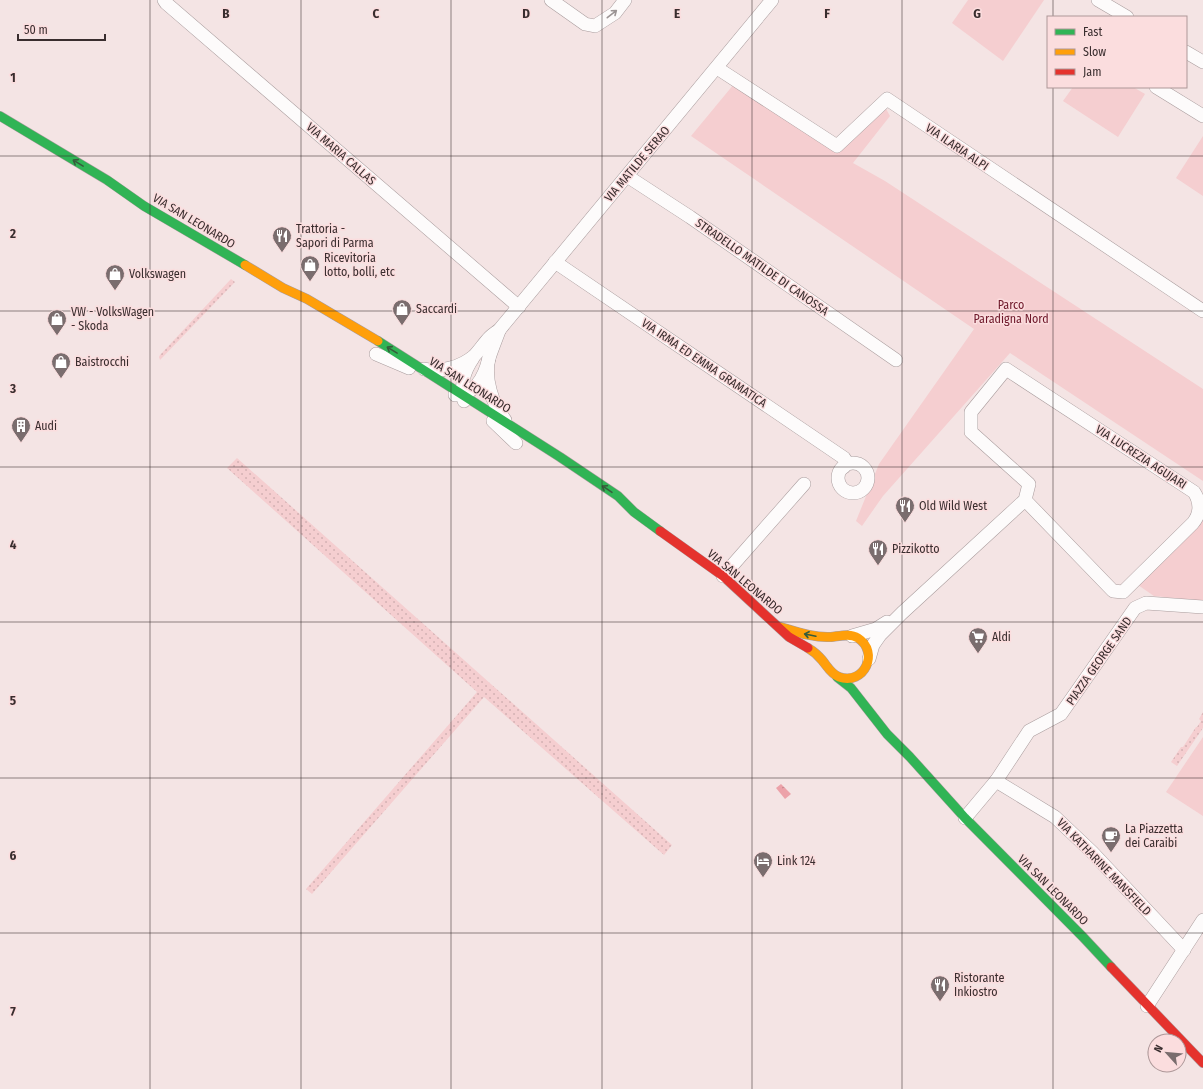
<svg xmlns="http://www.w3.org/2000/svg" width="1203" height="1089" font-family="'Fira Sans Condensed',sans-serif">
	<defs>
		<pattern id="grass-dots" width="8" height="8" patternUnits="userSpaceOnUse"><rect width="8" height="8" fill="#f5ced0"/><path d="M2 2h.1M6 6h.1" fill="none" stroke="#d3b1b3" stroke-width="1.8" stroke-linecap="round"/></pattern>
		<pattern id="water-ripples" width="26" height="14" patternUnits="userSpaceOnUse"><rect width="26" height="14" fill="#eca2a9"/><path d="M2 4q2-2 4 0t4 0M15 11q2-2 4 0t4 0" fill="none" stroke="#c0848a"/></pattern>
	</defs>
	<rect width="100%" height="100%" fill="#f4e4e4"/>
	<!-- grass -->
	<g fill="url(#grass-dots)">
		<polygon points="231,279 235,282 160,360 159,357 160,355"/>
		<polygon points="237,458 672,845 664,855 484,697 312,894 306,889 477,692 227,468"/>
		<polygon points="1203,712 1203,728 1177,766 1171,762 1181,747 1183,747 1196,727 1197,727 1201,721 1199,719"/>
	</g>
	<!-- park -->
	<g fill="#f5ced0">
		<polygon points="968,0 1044,0 1003,61 952,23"/>
		<polygon points="734,84 836,152 885,107 890,116 853,163 885,181 1203,389 1203,481 1010,353 883,496 862,526 856,521 879,464 974,329 691,136"/>
		<polygon points="1073,87 1133,87 1145,94 1118,137 1063,101"/>
		<polygon points="1203,136 1203,196 1176,178"/>
		<polygon points="1203,518 1203,601 1154,596 1138,585"/>
		<polygon points="1203,737 1203,816 1166,792"/>
	</g>
	<!-- water -->
	<polygon fill="url(#water-ripples)" points="781,784 791,794 785,799 776,788"/>
	<g fill="none" stroke-linecap="round" stroke-linejoin="round">
		<!-- street casing -->
		<g stroke="#a99c9d" stroke-width="14">
			<g id="street">
				<polyline points="164,0 166,3 519,307"/>
				<polyline points="551,0 585,24 595,26 615,13 625,0"/>
				<polyline points="1098,0 1127,17"/>
				<polyline points="1186,52 1203,62"/>
				<polyline points="717,68 837,146 887,99 1203,311"/>
				<polyline points="1156,87 1203,116"/>
				<polyline points="627,176 690,217 896,360"/>
				<polyline points="555,262 844,458 846,461 844,467"/>
				<path d="M499,331c-3,8 -7,18 -10,27 -5,20 3,46 16,62"/>
				<polyline points="376,354 409,368"/>
				<path d="M424,369c16,4 37,-2 50,-13 6,-6 10,-13 16,-19 3,-3 7,-5 10,-8l272,-329"/>
				<path d="M455,395c21,0 30,-20 34,-37"/>
				<path d="M464,401c-4,-17 0,-30 9,-43"/>
				<polyline points="493,421 516,443"/>
				<circle cx="853" cy="478" r="15"/>
				<polyline points="723,576 804,484"/>
				<polyline points="852,636 876,629 887,622"/>
				<path d="M869,659l4,-14 7,-10 22,-22 123,-113 4,-16 -58,-52v-20l35,-43 188,123c7,11 7,21 -1,31l-70,69 -10,-1 -88,-91"/>
				<polyline points="996,781 1055,817 1092,852 1184,950"/>
				<polyline points="965,818 996,781 1029,731 1061,714 1135,608 1146,603 1203,607"/>
				<polyline points="1147,1006 1203,920"/>
			</g>
		</g>
		<!-- fast casing -->
		<g stroke="#a99c9d" stroke-width="10">
			<g id="fast">
				<polyline points="0,116 107,180 144,206 245,265"/>
				<polyline points="378,341 560,457 618,496 634,512 660,531"/>
				<polyline points="837,677 851,688 887,734 910,757 965,818 1083,937 1111,967"/>
			</g>
		</g>
		<!-- slow casing -->
		<g stroke="#a99c9d" stroke-width="10">
			<g id="slow">
				<polyline points="245,265 283,288 307,299 378,341"/>
				<path d="M780,627c17,5 34,11 51,10 9,-1 19,-4 27,1 22,14 6,48 -19,39 -8,-3 -12,-11 -17,-17 -4,-5 -9,-9 -14,-12"/>
			</g>
		</g>
		<!-- jam casing -->
		<g stroke="#a99c9d" stroke-width="10">
			<g id="jam">
				<polyline points="660,531 723,576 789,637 808,648"/>
				<polyline points="1111,967 1203,1063"/>
			</g>
		</g>
		<!-- street -->
		<use href="#street" stroke="#fdfbfb" stroke-width="13"/>
		<!-- fast -->
		<use href="#fast" stroke="#30b455" stroke-width="9"/>
		<!-- slow -->
		<use href="#slow" stroke="#ff9f0a" stroke-width="9"/>
		<!-- jam -->
		<use href="#jam" stroke="#e5322d" stroke-width="9"/>
	</g>
	<!-- one-way arrows -->
	<defs><path id="oneway-shaft" d="M-6 0H5M1.5-3L5.5 0L1.5 3" fill="none" stroke-width="1.6" stroke-linecap="round" stroke-linejoin="round"/></defs>
	<use stroke="#9b9494" href="#oneway-shaft" transform="translate(612 14) rotate(-38)"/>
	<g stroke="#365c3c">
		<use href="#oneway-shaft" transform="translate(78 163) rotate(-149)"/>
		<use href="#oneway-shaft" transform="translate(392 350) rotate(-149)"/>
		<use href="#oneway-shaft" transform="translate(607 489) rotate(-146)"/>
		<use href="#oneway-shaft" transform="translate(810 635) rotate(-168)"/>
	</g>
	<!-- grid -->
	<path fill="none" stroke="#392d2e" stroke-width="1" stroke-opacity="0.55" d="M150,0v1089M301,0v1089M451,0v1089M602,0v1089M752,0v1089M902,0v1089M1053,0v17M1053,87v1002M0,156h1203M0,311h1203M0,467h1203M0,622h1203M0,778h1203M0,933h1203"/>
	<!-- icons -->
	<defs>
		<g id="restaurant-pin" transform="scale(1)"><path d="M0 17L-7.5 6A9.5 9.5 0 1 1 7.5 6Z" fill="#7a6d6e" stroke="#fbddde"/><path d="M-5-6h1v4h1v-4h1v4h1v-4h1v5L-1.5 .5V6h-2V.5L-5-1ZM5-6V6H3V1.5H1.5Q1.5-4 5-6Z" fill="#fff"/></g>
		<g id="shop-pin" transform="scale(1)"><path d="M0 17L-7.5 6A9.5 9.5 0 1 1 7.5 6Z" fill="#7a6d6e" stroke="#fbddde"/><path d="M-5-2.5h2.3a2.7 3.5 0 0 1 5.4 0H5L5.5 6h-11ZM-1.5-2.5h3a1.5 2.3 0 0 0-3 0Z" fill="#fff"/></g>
		<g id="building-pin" transform="scale(1)"><path d="M0 17L-7.5 6A9.5 9.5 0 1 1 7.5 6Z" fill="#7a6d6e" stroke="#fbddde"/><path d="M-4-6H4V6H1V3H-1V6H-4ZM-2.5-4.3h1.7v1.8h-1.7ZM.8-4.3h1.7v1.8H.8ZM-2.5-1h1.7V.8h-1.7ZM.8-1h1.7V.8H.8Z" fill="#fff"/></g>
		<g id="supermarket-pin" transform="scale(1)"><path d="M0 17L-7.5 6A9.5 9.5 0 1 1 7.5 6Z" fill="#7a6d6e" stroke="#fbddde"/><path d="M-6-5.5h2.5l.6 2H6L4.5 2H-2.5L-4.4-4H-6ZM-1.5 3.2a1.3 1.3 0 1 0 .1 0ZM3 3.2a1.3 1.3 0 1 0 .1 0Z" fill="#fff"/></g>
		<g id="cafe-pin" transform="scale(1)"><path d="M0 17L-7.5 6A9.5 9.5 0 1 1 7.5 6Z" fill="#7a6d6e" stroke="#fbddde"/><path d="M-5.5-4.5H6V0H3Q3 3.5 0 3.5H-2.5Q-5.5 3.5-5.5 0ZM3-3.2v2h1.7v-2ZM-6 4.5H4V6H-6Z" fill="#fff"/></g>
		<g id="hotel-pin" transform="scale(1)"><path d="M0 17L-7.5 6A9.5 9.5 0 1 1 7.5 6Z" fill="#7a6d6e" stroke="#fbddde"/><path d="M-6-4.5h1.5V1H6V5H4.5V3h-9V5H-6ZM-4 0a1.8 1.8 0 1 1 3.6 0ZM.5 0V-2.5h3Q6-2.5 6 0Z" fill="#fff"/></g>
	</defs>
	<g fill-rule="evenodd">
		<use href="#restaurant-pin" x="282" y="236"/>
		<use href="#shop-pin" x="310" y="265"/>
		<use href="#shop-pin" x="115" y="274"/>
		<use href="#shop-pin" x="402" y="309"/>
		<use href="#shop-pin" x="57" y="319"/>
		<use href="#shop-pin" x="61" y="362"/>
		<use href="#building-pin" x="21" y="426"/>
		<use href="#restaurant-pin" x="905" y="506"/>
		<use href="#restaurant-pin" x="878" y="549"/>
		<use href="#supermarket-pin" x="978" y="637"/>
		<use href="#cafe-pin" x="1111" y="836"/>
		<use href="#hotel-pin" x="763" y="861"/>
		<use href="#restaurant-pin" x="940" y="985"/>
	</g>
	<g text-anchor="middle" dominant-baseline="central" stroke-width="3" stroke-linejoin="round" paint-order="stroke">
		<!-- street labels -->
		<g font-size="12" fill="#392d2e" stroke="#fbddde">
			<text transform="translate(957 147) rotate(34)">VIA ILARIA ALPI</text>
			<text transform="translate(341 154) rotate(41)">VIA MARIA CALLAS</text>
			<text transform="translate(637 164) rotate(-50)">VIA MATILDE SERAO</text>
			<text transform="translate(194 221) rotate(31)">VIA SAN LEONARDO</text>
			<text transform="translate(762 267) rotate(35)">STRADELLO MATILDE DI CANOSSA</text>
			<text transform="translate(704 363) rotate(34)">VIA IRMA ED EMMA GRAMATICA</text>
			<text transform="translate(470 385) rotate(32)">VIA SAN LEONARDO</text>
			<text transform="translate(1141 457) rotate(33)">VIA LUCREZIA AGUJARI</text>
			<text transform="translate(745 582) rotate(40)">VIA SAN LEONARDO</text>
			<text transform="translate(1099 661) rotate(-55)">PIAZZA GEORGE SAND</text>
			<text transform="translate(1104 867) rotate(46)">VIA KATHARINE MANSFIELD</text>
			<text transform="translate(1053 890) rotate(45)">VIA SAN LEONARDO</text>
		</g>
		<!-- poi labels -->
		<g font-size="12" fill="#392d2e" stroke="#fbddde" text-anchor="start">
			<text x="296" y="229">Trattoria -<tspan x="296" dy="14">Sapori di Parma</tspan></text>
			<text x="324" y="258">Ricevitoria<tspan x="324" dy="14">lotto, bolli, etc</tspan></text>
			<text x="129" y="274">Volkswagen</text>
			<text x="416" y="309">Saccardi</text>
			<text x="71" y="312">VW - VolksWagen<tspan x="71" dy="14">- Skoda</tspan></text>
			<text x="75" y="362">Baistrocchi</text>
			<text x="35" y="426">Audi</text>
			<text x="919" y="506">Old Wild West</text>
			<text x="892" y="549">Pizzikotto</text>
			<text x="992" y="637">Aldi</text>
			<text x="1125" y="829">La Piazzetta<tspan x="1125" dy="14">dei Caraibi</tspan></text>
			<text x="777" y="861">Link 124</text>
			<text x="954" y="978">Ristorante<tspan x="954" dy="14">Inkiostro</tspan></text>
		</g>
		<!-- park labels -->
		<g font-size="12" fill="#6e1729" stroke="#fbddde">
			<text x="1011" y="305">Parco<tspan x="1011" dy="14">Paradigna Nord</tspan></text>
		</g>
	</g>
	<g font-size="13" text-anchor="middle" font-weight="bold" fill="#392d2e" stroke="#fbddde" stroke-width="3" stroke-linejoin="round" paint-order="stroke">
		<text x="226" y="18">B</text>
		<text x="376" y="18">C</text>
		<text x="526" y="18">D</text>
		<text x="677" y="18">E</text>
		<text x="827" y="18">F</text>
		<text x="977" y="18">G</text>
		<text x="13" y="82">1</text>
		<text x="13" y="238">2</text>
		<text x="13" y="393">3</text>
		<text x="13" y="549">4</text>
		<text x="13" y="705">5</text>
		<text x="13" y="860">6</text>
		<text x="13" y="1016">7</text>
	</g>
	<!-- legend -->
	<rect x="1047" y="16" width="140" height="72" fill="#fbddde" stroke="#ad9798"/>
	<rect x="1055" y="29" width="20" height="6" fill="#30b455" stroke="#ad9798"/>
	<text x="1083" y="36" font-size="12" fill="#392d2e">Fast</text>
	<rect x="1055" y="49" width="20" height="6" fill="#ff9f0a" stroke="#ad9798"/>
	<text x="1083" y="56" font-size="12" fill="#392d2e">Slow</text>
	<rect x="1055" y="69" width="20" height="6" fill="#e5322d" stroke="#ad9798"/>
	<text x="1083" y="76" font-size="12" fill="#392d2e">Jam</text>
	<!-- north arrow -->
	<g transform="translate(1167 1053) rotate(297)"><circle r="19" fill="#fbddde" stroke="#ad9798"/>
	<path d="M0-3L7 15L0 10L-7 15Z" fill="#7a6d6e"/>
	<text y="-6" font-size="11" font-weight="bold" text-anchor="middle" fill="#392d2e">N</text>
	</g>
	<!-- scale -->
	<path d="M18 34v6h87v-6" fill="none" stroke="#392d2e" stroke-width="2"/>
	<text x="24" y="34" font-size="12" fill="#392d2e" stroke="#fbddde" stroke-width="3" paint-order="stroke">50 m</text>
</svg>
